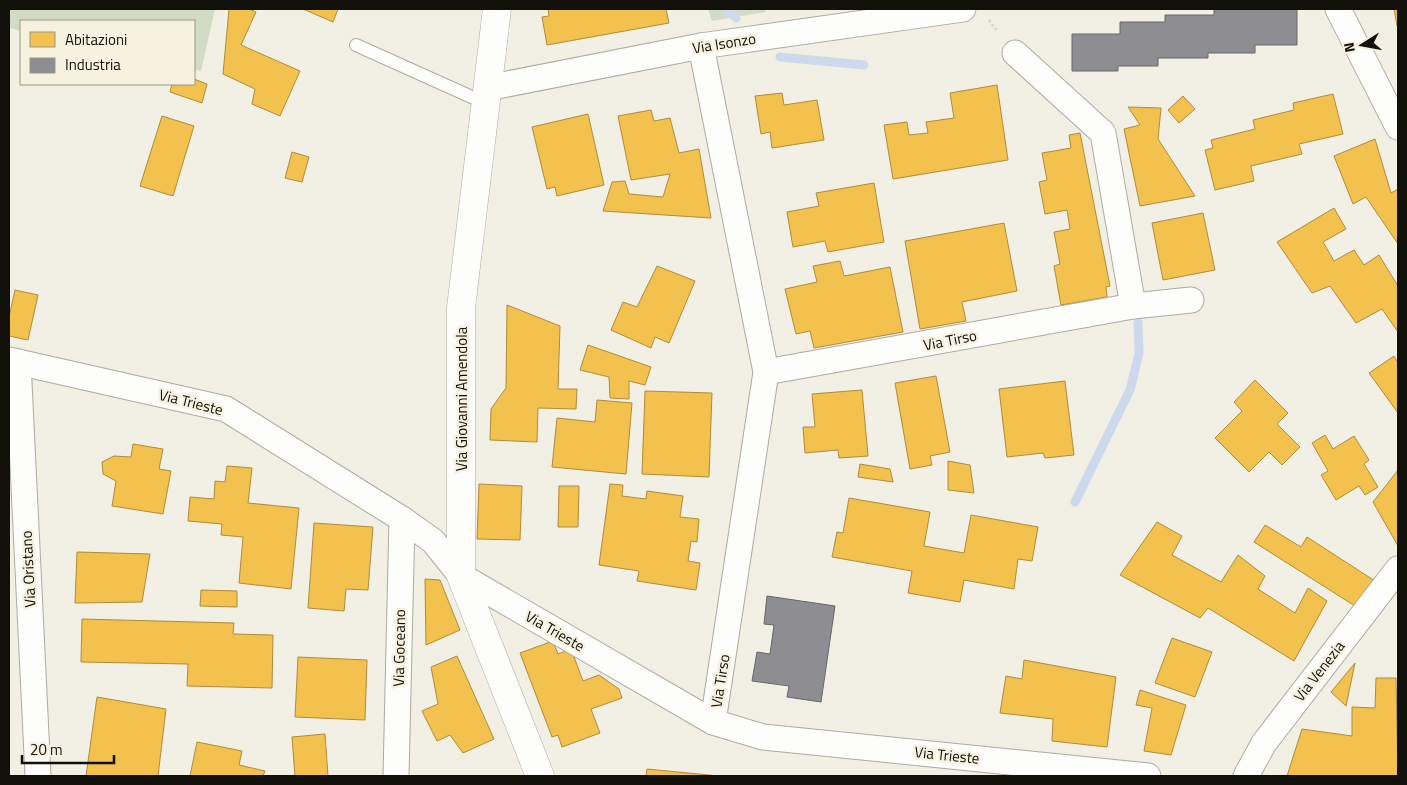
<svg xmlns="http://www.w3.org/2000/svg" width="1407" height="785" font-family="'Titillium Web',sans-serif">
	<rect width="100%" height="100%" fill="#f2efe5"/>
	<!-- green -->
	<g fill="#d2dbc5">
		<polygon points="9,9 215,9 201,71 194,69 194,21 21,21 21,31 9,28"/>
		<polygon points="708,9 765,9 766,12 712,21"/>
	</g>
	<!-- homes -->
	<g fill="#f2c14e" stroke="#af8c3a">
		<polygon points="229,9 249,9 256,12 241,45 300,71 280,116 252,104 255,89 223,74"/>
		<polygon points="303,9 338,9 333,22"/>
		<polygon points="548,9 666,9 669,23 547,45 542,17 549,16"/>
		<polygon points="1394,9 1398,9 1398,26 1397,26"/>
		<polygon points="194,79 207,84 202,103 170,92 172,84 194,84"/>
		<polygon points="997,85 1008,160 893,179 884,125 907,122 909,135 928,133 926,122 954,118 950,93"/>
		<polygon points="782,93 784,105 817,100 824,140 772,148 770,132 761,134 755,96"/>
		<polygon points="1333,94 1343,134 1299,144 1302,154 1251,166 1254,181 1215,190 1205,150 1213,148 1211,140 1255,129 1253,120 1294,110 1293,103"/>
		<polygon points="1183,96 1195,109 1179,123 1168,110"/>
		<polygon points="1128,107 1161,108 1158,139 1195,196 1140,206 1124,129 1140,125"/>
		<polygon points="651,110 654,121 670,118 679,153 699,149 711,218 603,211 612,182 625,181 629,194 663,197 670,174 631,180 618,116"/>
		<polygon points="588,114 604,185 557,196 555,187 547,189 532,127"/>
		<polygon points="162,116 194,126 173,196 140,186"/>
		<polygon points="1080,133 1110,286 1106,287 1107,297 1061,305 1054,266 1060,264 1054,232 1070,229 1067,210 1045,214 1039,182 1047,180 1042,153 1071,148 1069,135"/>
		<polygon points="1375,139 1391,193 1398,189 1398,244 1366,197 1353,204 1334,156"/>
		<polygon points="292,152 309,157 302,182 285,178"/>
		<polygon points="874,183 884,242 828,252 825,241 793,247 787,212 819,206 816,193"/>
		<polygon points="1334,208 1346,229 1323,242 1334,261 1354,250 1364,265 1379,255 1398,286 1398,332 1382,309 1356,323 1330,286 1312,293 1277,242"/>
		<polygon points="1203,213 1215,270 1163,280 1152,223"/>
		<polygon points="1004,223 1017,291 962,302 966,321 920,329 905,241"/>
		<polygon points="840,261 844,276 890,267 903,332 814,348 810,331 796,334 785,289 817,282 813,266"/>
		<polygon points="657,266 695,281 669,343 655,337 651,348 611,330 623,302 637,307"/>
		<polygon points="15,290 38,295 28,340 9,336 9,317"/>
		<polygon points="507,305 560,326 558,389 577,389 576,409 538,408 537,442 490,440 491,409 506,388"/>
		<polygon points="588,345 651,367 645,385 629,381 629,399 610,398 609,377 580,370"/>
		<polygon points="1394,356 1398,363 1398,413 1369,373"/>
		<polygon points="936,376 950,452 930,456 932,465 910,469 895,383"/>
		<polygon points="1255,380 1288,413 1277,424 1300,447 1282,465 1269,452 1249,472 1215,438 1242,411 1234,402"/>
		<polygon points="1065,381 1074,455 1045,458 1043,453 1007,457 999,389"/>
		<polygon points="862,390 868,456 839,458 838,450 805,453 803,427 815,427 812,394"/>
		<polygon points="645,391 712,393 709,477 642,474"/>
		<polygon points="597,400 632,403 626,474 552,467 557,418 595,422"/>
		<polygon points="1325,435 1333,449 1354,436 1369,460 1364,464 1378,487 1365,495 1359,486 1336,500 1321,475 1328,471 1312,443"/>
		<polygon points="133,444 163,449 159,469 171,471 163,514 112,506 116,481 103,474 102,462 114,456 131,457"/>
		<polygon points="948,461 970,465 974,493 948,490"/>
		<polygon points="860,464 890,469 893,482 858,477"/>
		<polygon points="227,466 252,468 248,503 299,508 291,589 239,583 243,537 221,535 222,524 188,521 190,497 214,499 215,481 225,482"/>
		<polygon points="1398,470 1398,546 1373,502"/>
		<polygon points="479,484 522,486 520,540 477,539"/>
		<polygon points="610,484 623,485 622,496 646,499 647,491 683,496 680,517 699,519 697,542 691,541 688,561 700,563 696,590 637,581 639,571 599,565"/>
		<polygon points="559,486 579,486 578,527 558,527"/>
		<polygon points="849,498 930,512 924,546 964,553 971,515 1038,527 1032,561 1018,559 1014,589 964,580 960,602 908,593 912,571 832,557 837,532 843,533"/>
		<polygon points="1157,522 1182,536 1172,555 1221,582 1238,555 1265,576 1258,589 1295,613 1308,588 1327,601 1294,661 1208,608 1200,618 1120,575"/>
		<polygon points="314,523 373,527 368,590 346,589 344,611 308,608"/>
		<polygon points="1265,525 1301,547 1307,537 1375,581 1355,606 1254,542"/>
		<polygon points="77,552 150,554 142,602 75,603"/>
		<polygon points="425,579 440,580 460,630 426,645"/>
		<polygon points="201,590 237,591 237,607 200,606"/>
		<polygon points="82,619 234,623 233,634 273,635 272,688 187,686 188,664 81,662"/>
		<polygon points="1172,638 1212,652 1195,697 1155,683"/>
		<polygon points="553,641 558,654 571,649 583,681 599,675 619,689 622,698 591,709 600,733 562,747 558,735 552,737 520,653"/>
		<polygon points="457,656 494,739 463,753 450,735 437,741 422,711 438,704 431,667"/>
		<polygon points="298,657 367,660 365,720 295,717"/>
		<polygon points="1024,660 1116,677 1107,747 1052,741 1053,719 1000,713 1006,676 1022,679"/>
		<polygon points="1355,663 1346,706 1331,692"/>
		<polygon points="1376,678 1396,678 1398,776 1287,776 1302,729 1352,736 1352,707 1375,708"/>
		<polygon points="1140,690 1186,705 1171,755 1144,751 1152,708 1136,705"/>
		<polygon points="97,697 166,709 158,776 86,776"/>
		<polygon points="325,734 328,776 295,776 292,737"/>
		<polygon points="197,742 242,751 239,765 265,771 263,776 190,776"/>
		<polygon points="647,769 719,776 646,776"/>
	</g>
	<!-- industry -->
	<g fill="#8d8d92" stroke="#686869">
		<polygon points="1214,9 1297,9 1297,45 1255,45 1255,53 1208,53 1208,58 1158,58 1158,66 1118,66 1118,71 1072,71 1072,34 1120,34 1120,22 1165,22 1165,15 1214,15"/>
		<polygon points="767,596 835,606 821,702 787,697 789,686 752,681 757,652 770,654 774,625 764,624"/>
	</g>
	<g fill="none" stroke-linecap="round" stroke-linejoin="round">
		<!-- stream -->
		<g stroke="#cddaed" stroke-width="9">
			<polyline points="726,9 736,18"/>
			<polyline points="780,57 864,65"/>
			<polyline points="1075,502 1130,390 1139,353 1138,322"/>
		</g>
		<!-- service casing -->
		<g stroke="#adaaa2" stroke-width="14">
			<polyline id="service" points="356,45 485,103"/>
		</g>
		<!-- minor casing -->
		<g stroke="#adaaa2" stroke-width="27">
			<g id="minor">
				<polyline points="1338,9 1398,127"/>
				<polyline points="701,46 766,372 713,722"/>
				<polyline points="1015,53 1103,133 1133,306"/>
				<polyline points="487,88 701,46 963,9"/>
				<polyline points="9,360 226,409 402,519 433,541 461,576 713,722 763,737 1148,776"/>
				<polyline points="18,362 38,776"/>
				<polyline points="766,372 1133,306 1191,300"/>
				<polyline points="396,776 402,519"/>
				<polyline points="1246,776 1264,743 1398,569"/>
			</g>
		</g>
		<!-- tertiary casing -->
		<g stroke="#adaaa2" stroke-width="29">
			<polyline id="tertiary" points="497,9 461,308 461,576 540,776"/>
		</g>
		<!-- path -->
		<polyline stroke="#d9d8d5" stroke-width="3" stroke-dasharray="2.5 2.5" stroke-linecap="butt" points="989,20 997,31"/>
		<!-- service -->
		<use href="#service" stroke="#fdfdfb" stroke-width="12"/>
		<!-- minor -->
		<use href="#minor" stroke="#fdfdfb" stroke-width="25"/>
		<!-- tertiary -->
		<use href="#tertiary" stroke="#fdfdfb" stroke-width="28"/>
	</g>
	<g text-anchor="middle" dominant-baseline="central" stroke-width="5" stroke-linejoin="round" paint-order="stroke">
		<!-- street labels -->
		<g font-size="15" fill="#12100a" stroke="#f7f2e0">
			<text transform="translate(724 43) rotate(-9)">Via Isonzo</text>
			<text transform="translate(950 340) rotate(-11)">Via Tirso</text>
			<text transform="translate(461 399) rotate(-90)">Via Giovanni Amendola</text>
			<text transform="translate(191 402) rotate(14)">Via Trieste</text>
			<text transform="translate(28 569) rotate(-93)">Via Oristano</text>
			<text transform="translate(555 631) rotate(30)">Via Trieste</text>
			<text transform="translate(399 648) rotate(-89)">Via Goceano</text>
			<text transform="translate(1319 671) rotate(-52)">Via Venezia</text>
			<text transform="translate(720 681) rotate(-81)">Via Tirso</text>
			<text transform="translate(947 755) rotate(6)">Via Trieste</text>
		</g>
	</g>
	<!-- border -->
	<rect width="1407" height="785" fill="none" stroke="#12100a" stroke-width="20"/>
	<!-- legend -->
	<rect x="20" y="20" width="175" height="65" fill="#f7f2e0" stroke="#9b988a"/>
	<rect x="30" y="32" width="25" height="15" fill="#f2c14e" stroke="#9b988a"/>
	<text x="65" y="45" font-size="15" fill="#12100a">Abitazioni</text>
	<rect x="30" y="58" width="25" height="15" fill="#8d8d92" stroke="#9b988a"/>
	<text x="65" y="70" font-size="15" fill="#12100a">Industria</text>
	<!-- north arrow -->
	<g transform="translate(1362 45) rotate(259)" stroke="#f7f2e0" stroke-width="4" paint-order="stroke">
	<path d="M0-4L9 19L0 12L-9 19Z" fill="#12100a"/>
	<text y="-8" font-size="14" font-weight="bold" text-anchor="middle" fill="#12100a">N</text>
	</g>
	<!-- scale -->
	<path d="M22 755v8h92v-8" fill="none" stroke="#12100a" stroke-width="2.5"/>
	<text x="30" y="755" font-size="15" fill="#12100a" stroke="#f7f2e0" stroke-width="4" paint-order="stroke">20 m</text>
</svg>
